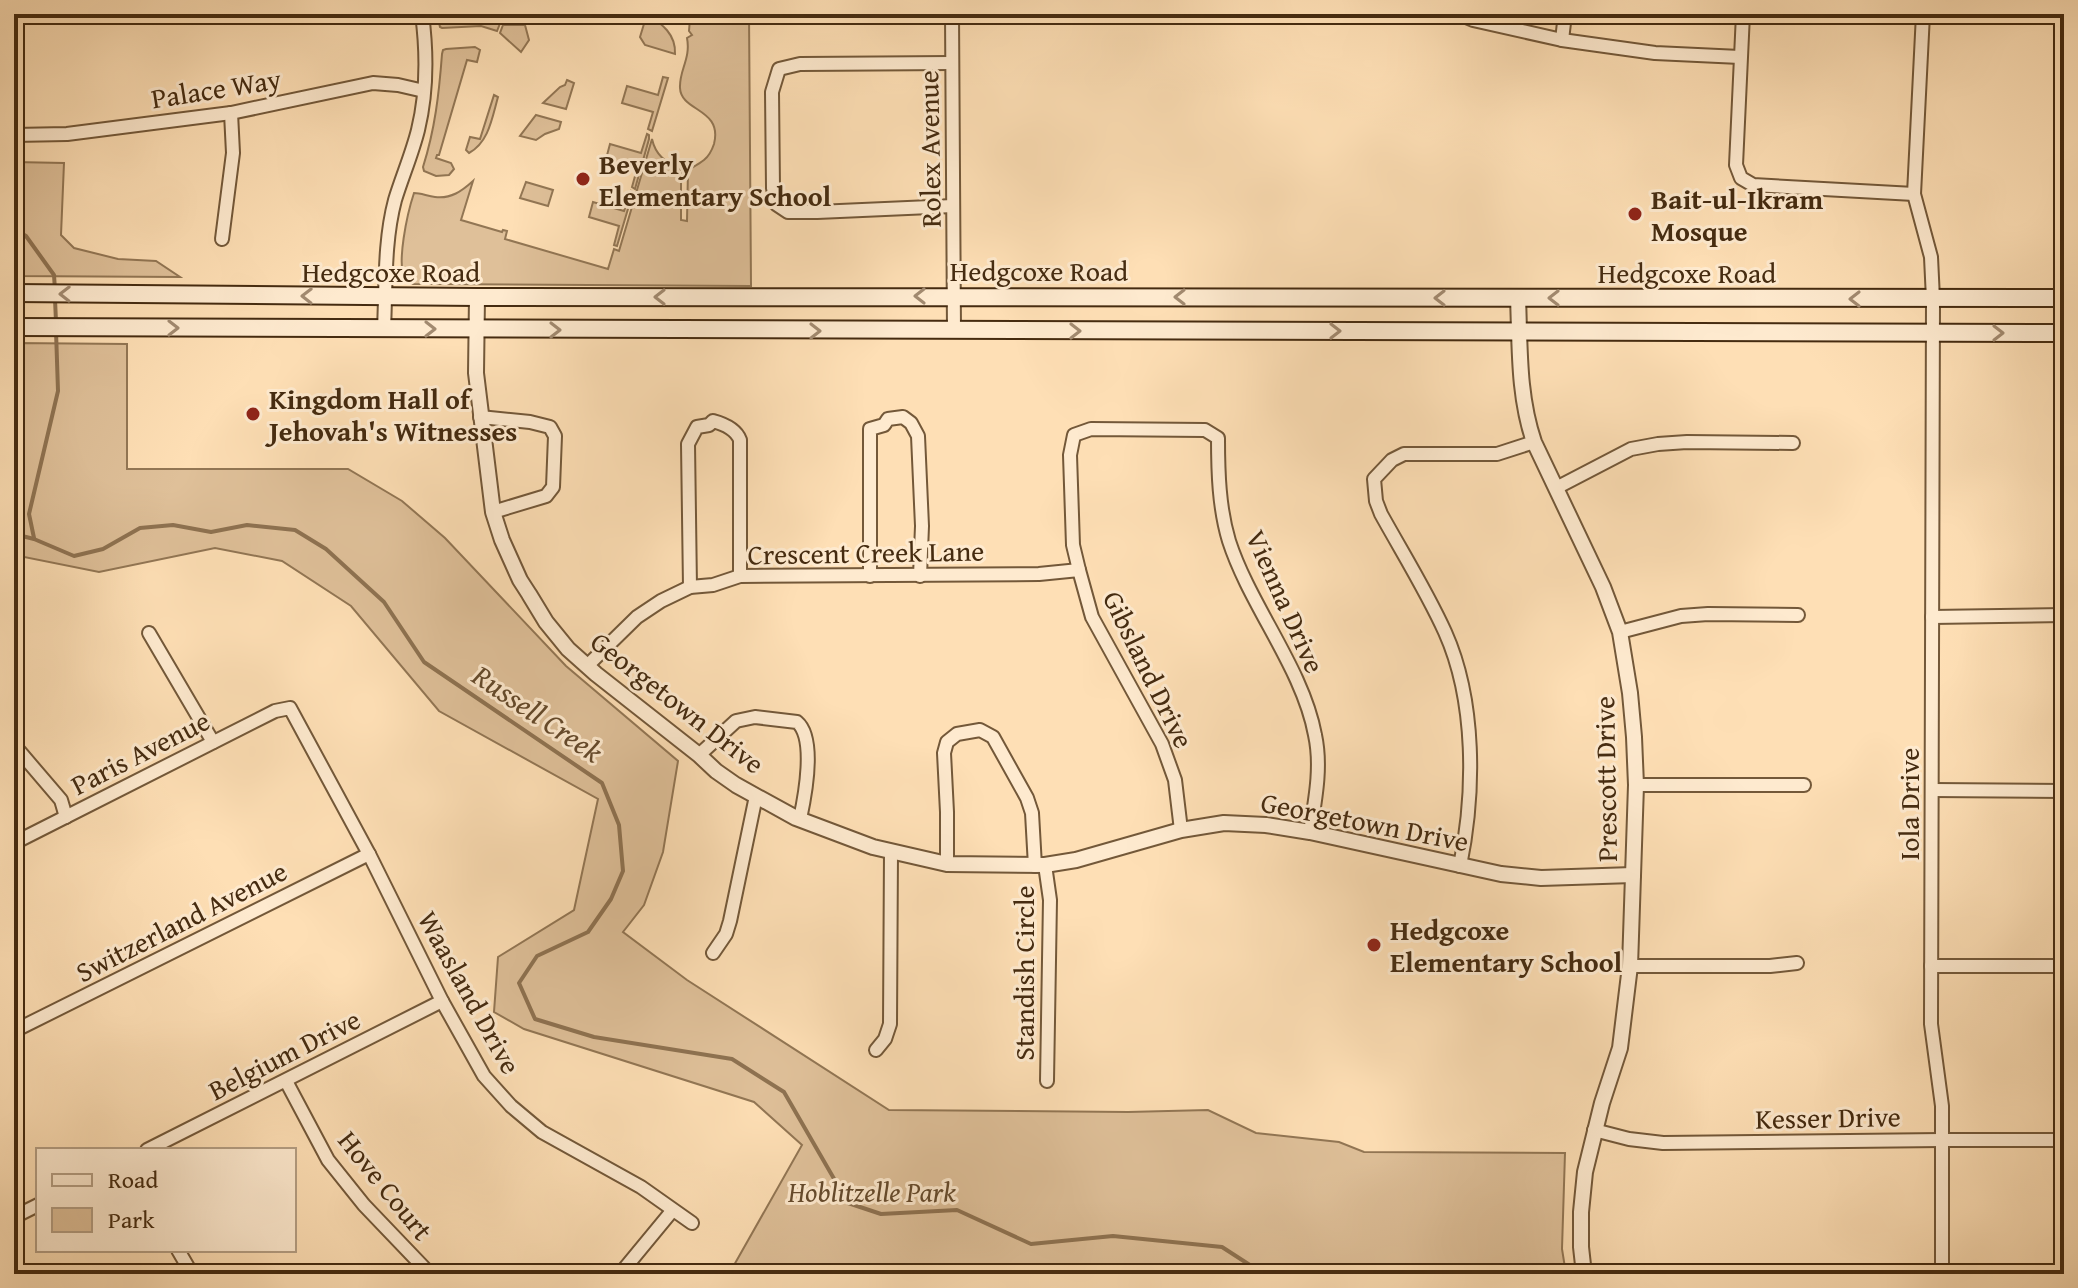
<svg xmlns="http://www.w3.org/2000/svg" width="2078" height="1288" font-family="'Gentium Book Plus',serif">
	<rect width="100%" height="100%" fill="#fedfb5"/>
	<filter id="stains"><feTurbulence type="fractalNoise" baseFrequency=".0025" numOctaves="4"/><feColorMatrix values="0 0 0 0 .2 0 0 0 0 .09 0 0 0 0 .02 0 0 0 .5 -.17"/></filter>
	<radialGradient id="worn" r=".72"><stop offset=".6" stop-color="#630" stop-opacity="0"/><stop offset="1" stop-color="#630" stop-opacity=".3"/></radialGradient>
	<!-- green -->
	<g fill="#dfc099" stroke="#927654" stroke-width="2">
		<polygon points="437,14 489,14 501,21 497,31 481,26 442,28 440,27"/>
		<path d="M647,14c15,10 29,20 28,40l-30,-9 -5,-8z"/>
		<path d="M670,14h79l2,272 -338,-2 -7,-2c-11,-16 2,-71 8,-89 7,0 13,3 21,4 16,2 27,-6 38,-16l-12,39 41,12 1,-2 4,1 -2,8 103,30 6,-20 5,2 33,-112c4,18 15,23 29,31v50l6,1 1,-51c5,-3 11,-6 16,-10 5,-4 8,-10 10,-16 9,-36 -33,-32 -34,-56 -1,-18 11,-29 7,-50l5,-3 -3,-4 1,-13 -9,-1 -4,3z"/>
		<polygon points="503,25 525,25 529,40 521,52 500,33"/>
		<path d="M475,47l5,3 -3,12 -10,-2 -28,95h-2l-1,3 15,5 3,6 -5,6 -13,1 -12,-5 -1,-4c12,-38 16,-73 19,-113l1,-4 3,-1z"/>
		<polygon points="663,77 668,78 652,131 648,129 653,112 622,103 627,86 658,95"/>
		<polygon points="567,80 574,83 566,109 543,103 560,87 565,85"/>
		<path d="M494,95l4,2c-6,21 -9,45 -29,56l-3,-3 4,-13 10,2z"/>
		<polygon points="536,115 561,122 559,129 545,134 536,140 520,136"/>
		<polygon points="647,134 649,135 649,139 635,189 632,187 637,169 606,159 610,144 641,153"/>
		<polygon points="14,162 64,163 61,235 74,248 118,259 156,261 180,277 14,276"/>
		<polygon points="526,182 553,190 548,206 520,198"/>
		<polygon points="631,191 633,192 617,246 614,245 619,226 589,217 593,202 624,211"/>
		<polygon points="14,343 127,344 127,469 348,469 402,501 445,538 566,666 678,761 663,852 644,905 623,932 687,980 889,1110 1128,1112 1208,1110 1256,1133 1339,1142 1364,1152 1565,1153 1562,1249 1566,1274 1123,1274 1080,1266 1067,1274 729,1274 802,1145 754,1102 524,1029 494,1012 498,957 574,910 598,799 439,711 351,606 282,561 215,548 99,572 14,555"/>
	</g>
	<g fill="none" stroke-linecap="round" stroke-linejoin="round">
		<!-- stream -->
		<g stroke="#8e7251" stroke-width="4">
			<polyline points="14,229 26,236 54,275 55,290"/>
			<polyline points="55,299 56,322"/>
			<polyline points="14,534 34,539 74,556 103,549 140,528 173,525 211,532 247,525 295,530 326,549 384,602 424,662 602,783 619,825 623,871 611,899 588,932 537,956 519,983 535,1019 594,1037 732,1059 784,1092 848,1203 881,1214 957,1210 1031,1244 1113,1236 1222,1247 1256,1269 1258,1274"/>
			<polyline points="34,538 29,514 58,391 56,331"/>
		</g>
		<!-- minor casing -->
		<g stroke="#735839" stroke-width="16">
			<g id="minor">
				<polyline points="952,14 954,331"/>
				<polyline points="1459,14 1473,20 1562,40 1655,53 1740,57"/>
				<polyline points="1743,14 1736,165 1741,178 1753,185 1914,194"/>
				<polyline points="1923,14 1914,194 1931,257 1933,299 1931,1024 1942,1106 1942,1274"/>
				<polyline points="1562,40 1565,14"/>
				<polyline points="952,63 800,64 779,69 772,92 773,188 776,204 788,212 817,212 953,206"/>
				<polyline points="14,135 67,134 231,113 373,83 398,85 424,91"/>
				<polyline points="222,239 233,153 231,113"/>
				<path d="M384,329c2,-42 0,-88 11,-129 7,-23 17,-46 23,-70 9,-37 9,-78 4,-116"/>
				<polyline points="480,417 530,422 550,427 555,436 553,487 546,496 493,512"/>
				<polyline points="1556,488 1631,449 1658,444 1687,442 1793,443"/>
				<polyline points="870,576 870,429 884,425 888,419 903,417 911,423 918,436 922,526 920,576"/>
				<path d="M690,587l-2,-143 9,-17 12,-2 4,-4c11,3 23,8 27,19v136"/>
				<polyline points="1932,617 2064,615"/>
				<polyline points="1620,632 1681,616 1708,614 1798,615"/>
				<polyline points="149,633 213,742"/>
				<polyline points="587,666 637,617 661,601 690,587 713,585 740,576 1039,574 1079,570"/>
				<polyline points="14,745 61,800 66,817"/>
				<path d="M699,755l37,-34 19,-4 42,5c19,16 8,74 3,97"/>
				<polyline points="1636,785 1804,785"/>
				<polyline points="1932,790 2064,791"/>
				<path d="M1181,830l-6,-50 -13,-36 -70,-127 -13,-47 -6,-25 -3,-90 4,-20 17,-6 114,1 13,8c0,34 1,70 11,103 21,65 74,128 86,194 7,32 0,66 -5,97"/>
				<polyline points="14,843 275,711 290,708 369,854 442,1001 484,1076 511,1106 542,1132 641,1187 692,1223"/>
				<polyline points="947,864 947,812 944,753 947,742 957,734 980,730 993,737 1027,798 1032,813 1035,866"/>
				<polyline points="1045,865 1050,900 1047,1081"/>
				<path d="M1460,866c15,-73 16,-165 -15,-234 -18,-40 -43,-80 -64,-118l-5,-13 -2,-22 18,-19 12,-6h93l37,-12"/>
				<polyline points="713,953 726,934 730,921 756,796"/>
				<polyline points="1630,966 1770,966 1797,963"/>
				<polyline points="1931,966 2064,966"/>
				<polyline points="14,1031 369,854"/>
				<polyline points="876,1050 885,1039 890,1024 891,852"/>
				<polyline points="286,1081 328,1160 364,1205 430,1274"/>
				<polyline points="1594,1130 1629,1139 1663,1143 1942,1140 2064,1140"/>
				<polyline points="147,1150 442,1001"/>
				<polyline points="14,1217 38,1205"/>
				<polyline points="178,1250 192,1274"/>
				<polyline points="620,1274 672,1211"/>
			</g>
		</g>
		<!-- tertiary casing -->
		<g stroke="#735839" stroke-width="18">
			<g id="tertiary">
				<polyline points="477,297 476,373 493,512 502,540 520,580 529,594 546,622 568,649 596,674 699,755 716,771 736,785 796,818 873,847 947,864 1045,865 1076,860 1181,830 1224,823 1266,825 1310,832 1501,874 1541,878 1633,875"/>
				<path d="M1518,298c2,49 0,97 16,144l69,145 17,45 10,61 4,44 2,48 -6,181 -10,82 -18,55 -17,69 -4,40v35l3,27"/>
			</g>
		</g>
		<!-- secondary casing -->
		<g stroke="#452b10" stroke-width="20">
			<g id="secondary">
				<polyline points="14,293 477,297 2064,298"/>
				<polyline points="14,327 2064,333"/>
			</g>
		</g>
		<!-- minor -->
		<use href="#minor" stroke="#feeacf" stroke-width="12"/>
		<!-- tertiary -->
		<use href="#tertiary" stroke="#feeacf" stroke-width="14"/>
		<!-- secondary -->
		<use href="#secondary" stroke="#feeacf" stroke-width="16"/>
	</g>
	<!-- one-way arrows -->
	<defs><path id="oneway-chevron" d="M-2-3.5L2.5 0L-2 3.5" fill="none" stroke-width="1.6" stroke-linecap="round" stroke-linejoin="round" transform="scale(2)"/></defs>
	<g stroke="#a28a70">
		<use href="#oneway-chevron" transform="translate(65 294) rotate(-179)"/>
		<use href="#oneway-chevron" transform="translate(307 296) rotate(-179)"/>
		<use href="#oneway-chevron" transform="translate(920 296) rotate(180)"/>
		<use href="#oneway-chevron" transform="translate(660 297) rotate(180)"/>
		<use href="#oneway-chevron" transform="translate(1180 297) rotate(-180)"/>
		<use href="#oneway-chevron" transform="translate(1440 298) rotate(-180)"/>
		<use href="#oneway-chevron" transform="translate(1554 298) rotate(-180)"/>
		<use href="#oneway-chevron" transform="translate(1855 299) rotate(-180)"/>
		<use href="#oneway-chevron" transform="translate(173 328)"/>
		<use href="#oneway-chevron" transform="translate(430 329)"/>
		<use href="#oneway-chevron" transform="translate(555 330)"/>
		<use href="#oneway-chevron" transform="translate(815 331)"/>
		<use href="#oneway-chevron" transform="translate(1075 331)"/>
		<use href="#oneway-chevron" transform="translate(1335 331)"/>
		<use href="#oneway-chevron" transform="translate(1998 333)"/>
	</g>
	<!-- markers -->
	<g fill="#8f2418" stroke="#feeacf" stroke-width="3">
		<circle cx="583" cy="179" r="8"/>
		<circle cx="1635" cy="214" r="8"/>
		<circle cx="253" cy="414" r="8"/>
		<circle cx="1374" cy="945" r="8"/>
	</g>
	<g text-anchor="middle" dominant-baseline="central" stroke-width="6" stroke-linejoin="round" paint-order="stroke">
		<!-- street labels -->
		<g font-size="28" fill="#452b10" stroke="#feeacf">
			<text transform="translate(216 88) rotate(-9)">Palace Way</text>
			<text transform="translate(929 149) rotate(-91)">Rolex Avenue</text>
			<text x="1039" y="270">Hedgcoxe Road</text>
			<text x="391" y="271">Hedgcoxe Road</text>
			<text x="1687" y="272">Hedgcoxe Road</text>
			<text transform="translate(866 552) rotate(-1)">Crescent Creek Lane</text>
			<text transform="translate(1286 601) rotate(66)">Vienna Drive</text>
			<text transform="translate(1149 669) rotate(64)">Gibsland Drive</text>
			<text transform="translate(678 702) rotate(38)">Georgetown Drive</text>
			<text transform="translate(140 752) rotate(-27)">Paris Avenue</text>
			<text transform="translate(1605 779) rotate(-91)">Prescott Drive</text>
			<text transform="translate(1908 804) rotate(-90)">Iola Drive</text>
			<text transform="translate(1365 821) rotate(11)">Georgetown Drive</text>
			<text transform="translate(181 921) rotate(-27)">Switzerland Avenue</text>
			<text transform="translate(1023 973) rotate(-90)">Standish Circle</text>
			<text transform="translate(470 992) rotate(61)">Waasland Drive</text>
			<text transform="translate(284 1054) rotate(-27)">Belgium Drive</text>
			<text transform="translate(1828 1117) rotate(-1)">Kesser Drive</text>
			<text transform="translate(386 1185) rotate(51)">Hove Court</text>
		</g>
		<!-- poi labels -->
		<g font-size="28" font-weight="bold" fill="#452b10" stroke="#feeacf" text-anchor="start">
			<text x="599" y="163">Beverly<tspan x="599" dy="32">Elementary School</tspan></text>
			<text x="1651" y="198">Bait-ul-Ikram<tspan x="1651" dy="32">Mosque</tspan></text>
			<text x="269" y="398">Kingdom Hall of<tspan x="269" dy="32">Jehovah's Witnesses</tspan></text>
			<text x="1390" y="929">Hedgcoxe<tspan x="1390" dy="32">Elementary School</tspan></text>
		</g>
		<!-- park labels -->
		<g font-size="28" font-style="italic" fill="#64492b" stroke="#feeacf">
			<text x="872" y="1191">Hoblitzelle Park</text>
		</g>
		<!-- water labels -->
		<g font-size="30" font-style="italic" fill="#64492b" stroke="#feeacf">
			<text transform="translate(538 713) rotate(34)">Russell Creek</text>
		</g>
	</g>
	<!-- margin -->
	<rect width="2078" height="1288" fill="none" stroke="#fedfb5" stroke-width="48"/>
	<rect x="16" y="16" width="2046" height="1256" fill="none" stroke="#452b10" stroke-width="4"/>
	<rect x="24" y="24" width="2030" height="1240" fill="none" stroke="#452b10" stroke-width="2"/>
	<!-- legend -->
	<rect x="36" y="1148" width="260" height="104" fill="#feeacf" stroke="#b49e83" stroke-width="2"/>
	<rect x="52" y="1174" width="40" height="12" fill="#feeacf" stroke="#b49e83" stroke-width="2"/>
	<text x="108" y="1188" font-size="24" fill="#452b10">Road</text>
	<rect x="52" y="1208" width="40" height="24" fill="#dfc099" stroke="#b49e83" stroke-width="2"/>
	<text x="108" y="1228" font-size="24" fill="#452b10">Park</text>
	<rect width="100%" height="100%" filter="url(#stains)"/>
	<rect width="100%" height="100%" fill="url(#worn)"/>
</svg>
